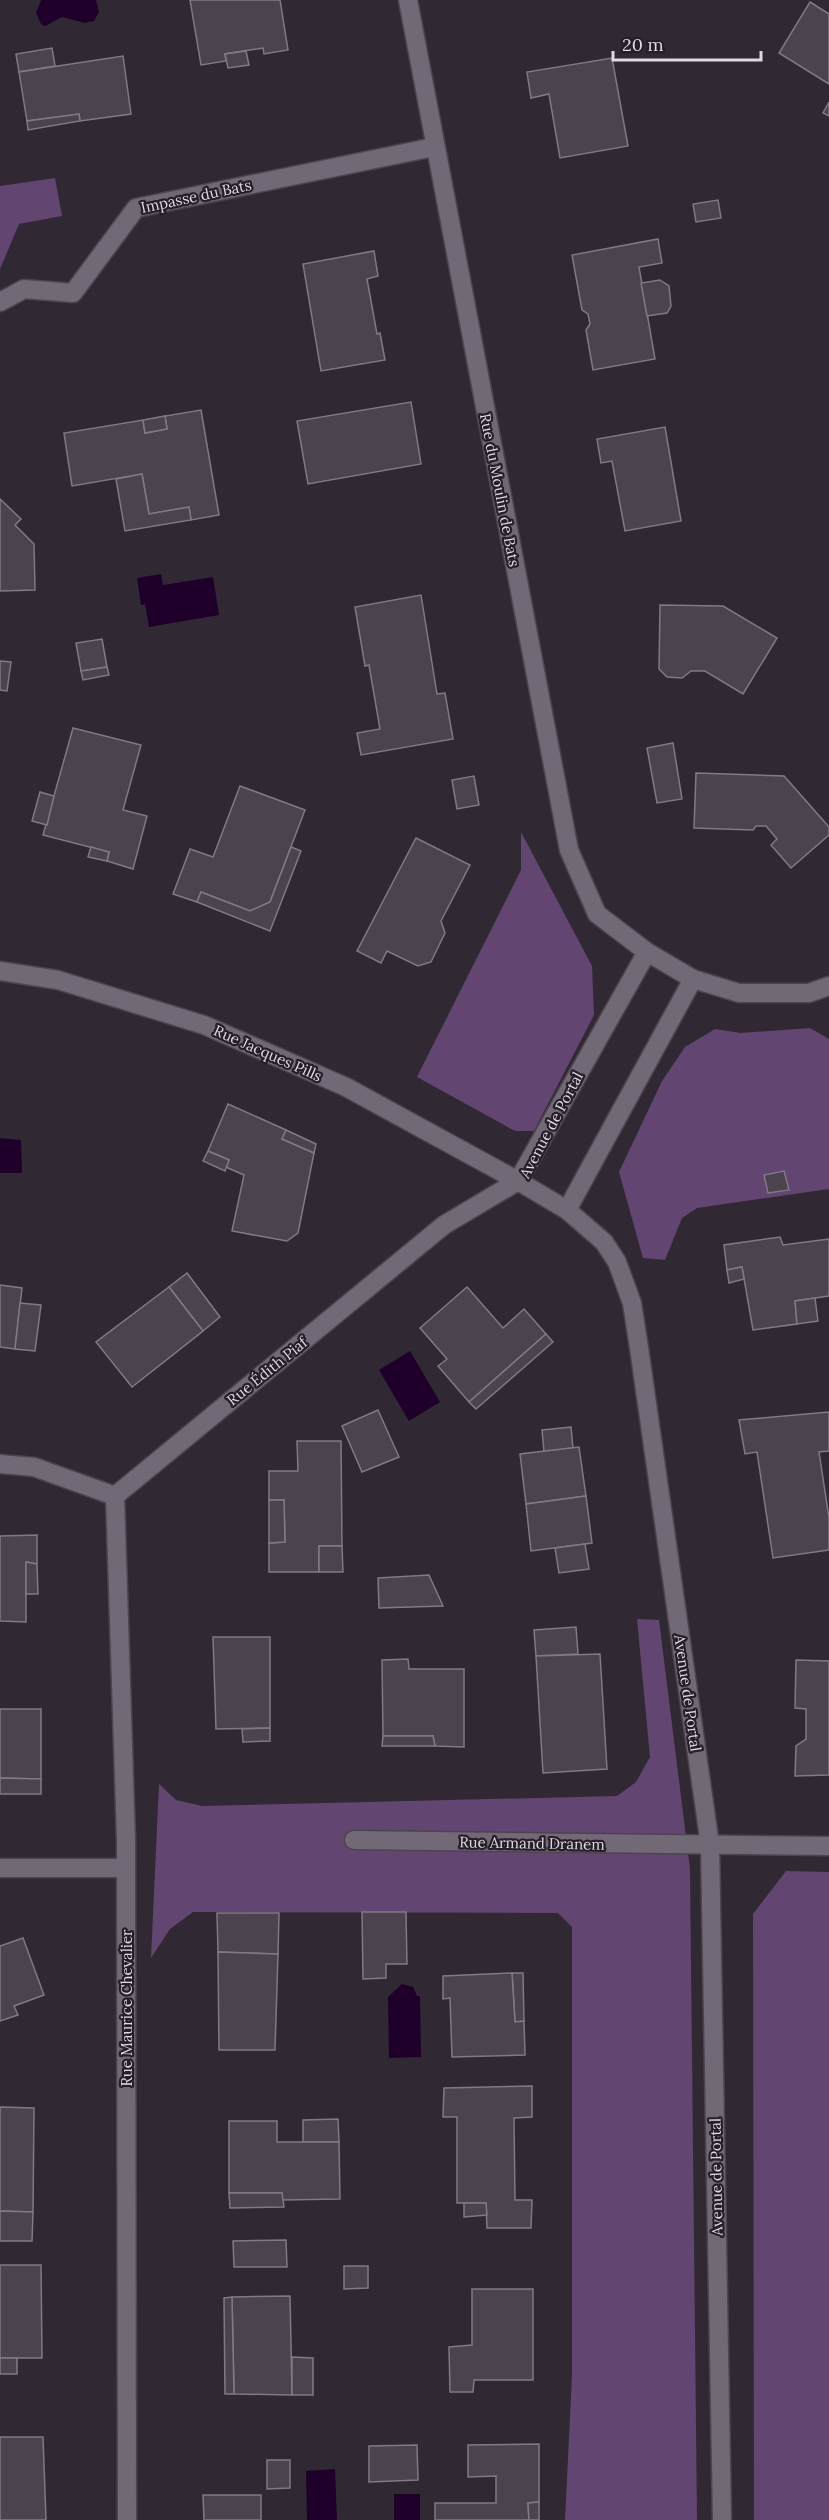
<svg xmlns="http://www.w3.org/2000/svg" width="829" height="2520" font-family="Lora,serif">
	<rect width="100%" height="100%" fill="#302933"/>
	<!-- green -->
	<g fill="#624571">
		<polygon points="55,178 62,216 19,224 0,269 0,186"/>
		<polygon points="521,832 592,966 594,1015 534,1131 515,1131 417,1077 521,870"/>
		<polygon points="810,1028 829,1039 829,1189 697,1208 682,1218 665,1260 643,1258 619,1172 662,1081 685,1047 715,1029 741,1033"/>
		<polygon points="637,1619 659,1620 690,1869 697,2520 565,2520 572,2375 572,1927 558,1913 193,1912 170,1929 151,1958 159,1784 176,1800 202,1806 617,1796 636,1782 650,1757"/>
		<polygon points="786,1871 829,1872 829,2520 754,2520 753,1914"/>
	</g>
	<!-- water -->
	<g fill="#1e002b">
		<polygon points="41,0 96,0 99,12 94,21 85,23 62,17 45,26 41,24 36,13"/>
		<polygon points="161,574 163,585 213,577 219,615 149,627 145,604 141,605 137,578"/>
		<polygon points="0,1138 21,1140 22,1173 0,1173"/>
		<polygon points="410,1351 440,1402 409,1421 379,1370"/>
		<polygon points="402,1984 413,1987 417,1996 420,1996 421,2057 389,2058 388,1997"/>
		<polygon points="335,2469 337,2520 307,2520 306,2471"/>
		<rect x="394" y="2494" width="26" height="26"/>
	</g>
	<!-- building -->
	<g fill="#4b444f" stroke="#817986" stroke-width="1.5">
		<polygon points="190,0 280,0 288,50 264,54 263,48 225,54 226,61 201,65"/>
		<polygon points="810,2 829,14 829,84 779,53"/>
		<polygon points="52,48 55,66 19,72 16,54"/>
		<polygon points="246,51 249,65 228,68 225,54"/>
		<polygon points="123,56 131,114 80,121 79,114 27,121 19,72"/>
		<polygon points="612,58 628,146 560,158 549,94 531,98 527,72"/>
		<polygon points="829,102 829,116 823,113"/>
		<polygon points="79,114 80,121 28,130 27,121"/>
		<polygon points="718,200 721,218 696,222 693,204"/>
		<polygon points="658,239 662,263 639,267 655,359 593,370 586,330 590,324 588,314 582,310 572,255"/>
		<polygon points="374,251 378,276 367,279 377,334 380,333 385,360 321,371 303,264"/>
		<polygon points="660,280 669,286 671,306 667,313 647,316 641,283"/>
		<polygon points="411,402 421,464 308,484 297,421"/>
		<polygon points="201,410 219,515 191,520 189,507 149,514 142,474 72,486 64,433 143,420 145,433 167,429 165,416"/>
		<polygon points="165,416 167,429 145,433 143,420"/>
		<polygon points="665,427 681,521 625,531 612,461 601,463 597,439"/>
		<polygon points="142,474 149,514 189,507 191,520 125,531 116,479"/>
		<polygon points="0,499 21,519 15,525 34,544 35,590 0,591"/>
		<polygon points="421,595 437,694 445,693 453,739 361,755 357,733 380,729 369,665 365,666 355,607"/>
		<polygon points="660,605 723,606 777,638 743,694 705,671 691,671 682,678 667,677 659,669"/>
		<polygon points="102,639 107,667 81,671 76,643"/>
		<polygon points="0,661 11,662 7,691 0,690"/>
		<polygon points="107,667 109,675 83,680 81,671"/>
		<polygon points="73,728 141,745 123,810 147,816 133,869 107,861 109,852 43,835"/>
		<polygon points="673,743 682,799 657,803 647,748"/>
		<polygon points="696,773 784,776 829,827 829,835 791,868 771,845 777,839 766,826 756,826 753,830 694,828"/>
		<polygon points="474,776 479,805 457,809 452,780"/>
		<polygon points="240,786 305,810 270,902 250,911 201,892 197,902 173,894 190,849 213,857"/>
		<polygon points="40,792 54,796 47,825 32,821"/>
		<polygon points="416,838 470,865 441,921 445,933 431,962 418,966 387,951 381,963 357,951"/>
		<polygon points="91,847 109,852 107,861 88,857"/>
		<polygon points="291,847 301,851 270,931 197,902 201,892 250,911 270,902"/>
		<polygon points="228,1104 286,1130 282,1139 314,1153 298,1233 287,1241 232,1231 244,1175 226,1167 229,1160 208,1151"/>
		<polygon points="286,1130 316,1144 314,1153 282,1139"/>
		<polygon points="208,1151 229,1160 225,1171 203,1161"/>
		<polygon points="784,1171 789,1190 768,1193 764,1175"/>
		<polygon points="780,1237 783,1245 829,1239 829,1296 795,1301 797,1324 753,1330 742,1267 727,1270 724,1245"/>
		<polygon points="742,1267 744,1279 729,1283 727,1270"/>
		<polygon points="187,1273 220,1317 203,1331 169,1287"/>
		<polygon points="0,1285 22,1288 15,1349 0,1347"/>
		<polygon points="169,1287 203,1331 132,1387 96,1342"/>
		<polygon points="467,1287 503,1328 524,1309 546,1334 469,1402 438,1366 447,1359 420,1328"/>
		<polygon points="815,1298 818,1321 797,1324 795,1301"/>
		<polygon points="20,1303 41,1305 35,1351 15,1349"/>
		<polygon points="546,1334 553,1342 476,1409 469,1402"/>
		<polygon points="378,1410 399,1457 362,1472 342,1426"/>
		<polygon points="829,1412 829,1451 819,1452 829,1518 829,1550 773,1558 757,1452 745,1454 739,1420"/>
		<polygon points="571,1427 573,1448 544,1452 542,1430"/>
		<polygon points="297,1441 341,1441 342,1546 319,1546 319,1572 269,1572 269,1543 285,1542 284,1500 269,1500 269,1471 298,1471"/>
		<polygon points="579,1447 586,1496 526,1504 520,1454"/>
		<polygon points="586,1496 592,1543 531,1551 526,1504"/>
		<polygon points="269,1500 284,1500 285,1542 269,1543"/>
		<polygon points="37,1535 37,1564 26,1562 26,1622 0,1621 0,1536"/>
		<polygon points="585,1544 589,1569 559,1573 555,1548"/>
		<polygon points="319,1546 342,1546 343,1572 319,1572"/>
		<polygon points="26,1562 37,1564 38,1594 26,1594"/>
		<polygon points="429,1575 443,1606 379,1608 378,1578"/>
		<polygon points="576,1627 578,1654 536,1656 534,1630"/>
		<polygon points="213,1637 270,1637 270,1728 216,1729"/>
		<polygon points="600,1654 607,1769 543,1773 536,1656"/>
		<polygon points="408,1659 409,1669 464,1669 464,1747 435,1746 433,1736 383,1736 382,1660"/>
		<polygon points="796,1660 829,1661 829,1775 795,1776 796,1746 806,1739 806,1709 795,1708"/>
		<polygon points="0,1709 41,1709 41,1779 0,1778"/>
		<polygon points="270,1728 270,1741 243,1742 242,1729"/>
		<polygon points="383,1736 433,1736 435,1746 382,1746"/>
		<polygon points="0,1778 41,1779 41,1794 0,1794"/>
		<polygon points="362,1912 406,1912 407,1964 386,1964 386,1978 363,1979"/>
		<polygon points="217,1913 279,1913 278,1954 218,1952"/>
		<polygon points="23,1938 44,1995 14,2006 18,2015 0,2021 0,1946"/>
		<polygon points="218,1952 278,1954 275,2050 219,2050"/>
		<polygon points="512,1973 523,1973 524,2021 515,2022"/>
		<polygon points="512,1973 515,2022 524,2021 525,2055 452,2057 450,1998 443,1999 443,1976"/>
		<polygon points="532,2086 532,2117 514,2118 515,2200 532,2200 531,2228 487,2228 486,2203 457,2203 457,2117 443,2117 444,2088"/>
		<polygon points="0,2107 34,2108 33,2212 0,2211"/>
		<polygon points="338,2119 339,2142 303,2142 303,2120"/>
		<polygon points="229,2121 277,2121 277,2142 339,2142 340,2199 282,2200 282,2193 229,2193"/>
		<polygon points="229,2193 282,2193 284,2207 230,2208"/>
		<polygon points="464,2203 486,2203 487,2215 464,2217"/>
		<polygon points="0,2211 33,2212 32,2241 0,2241"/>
		<polygon points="286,2240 287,2267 234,2267 233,2241"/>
		<polygon points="0,2265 41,2265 42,2358 0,2358"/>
		<polygon points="344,2266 368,2266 368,2288 344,2289"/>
		<polygon points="472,2289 533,2289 533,2380 474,2380 473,2392 450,2392 449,2347 472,2345"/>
		<polygon points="290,2296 292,2395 234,2394 232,2297"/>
		<polygon points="232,2297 234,2394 225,2394 224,2298"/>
		<polygon points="292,2357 313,2358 313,2395 292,2395"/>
		<rect x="0" y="2358" width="17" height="16"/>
		<polygon points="0,2437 43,2437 46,2520 0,2520"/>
		<polygon points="539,2444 539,2502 528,2503 529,2520 435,2520 435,2503 496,2503 496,2476 468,2477 468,2445"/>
		<polygon points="417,2445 418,2480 369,2482 369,2446"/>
		<polygon points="267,2460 290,2460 290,2488 267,2489"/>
		<polygon points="203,2495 261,2495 261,2520 204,2520"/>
		<polygon points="539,2502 539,2520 529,2520 528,2503"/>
	</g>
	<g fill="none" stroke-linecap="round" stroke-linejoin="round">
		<!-- minor casing -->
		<g stroke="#4c454e" stroke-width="21">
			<g id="minor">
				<polyline points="408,0 569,850 597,914 647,952 693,979 739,993 809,993 829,986"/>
				<polyline points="0,302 24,289 73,293 136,208 434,147"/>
				<polyline points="0,971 58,980 204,1025 346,1087 518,1181 567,1210 604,1242 617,1262 632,1303 639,1348 710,1845 722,2520"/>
				<polyline points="567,1210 693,979"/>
				<polyline points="0,1464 34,1467 115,1496"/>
				<polyline points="115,1496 126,1839 127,2520"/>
				<polyline points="115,1496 444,1225 518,1181 647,952"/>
				<polyline points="354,1840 829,1846"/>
				<polyline points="0,1868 126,1868"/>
			</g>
		</g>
		<!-- minor -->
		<use href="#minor" stroke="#716976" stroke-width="18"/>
	</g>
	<g text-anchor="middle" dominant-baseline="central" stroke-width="4.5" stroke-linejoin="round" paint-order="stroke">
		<!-- street labels -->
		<g font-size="15" fill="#dfdae1" stroke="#261f29">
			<text transform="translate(196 196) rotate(-12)">Impasse du Bats</text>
			<text transform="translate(500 490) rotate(79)">Rue du Moulin de Bats</text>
			<text transform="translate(268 1053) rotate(24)">Rue Jacques Pills</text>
			<text transform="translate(551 1125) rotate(-62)">Avenue de Portal</text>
			<text transform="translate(267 1371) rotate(-39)">Rue Édith Piaf</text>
			<text transform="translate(688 1693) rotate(82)">Avenue de Portal</text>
			<text transform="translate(532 1843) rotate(1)">Rue Armand Dranem</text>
			<text transform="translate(126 2008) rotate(-90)">Rue Maurice Chevalier</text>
			<text transform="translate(716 2177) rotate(-91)">Avenue de Portal</text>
		</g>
	</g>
	<!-- scale -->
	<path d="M613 51v9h148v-9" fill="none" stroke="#dfdae1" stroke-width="3"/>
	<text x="622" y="51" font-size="18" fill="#dfdae1" stroke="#261f29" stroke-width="4.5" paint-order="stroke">20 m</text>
</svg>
